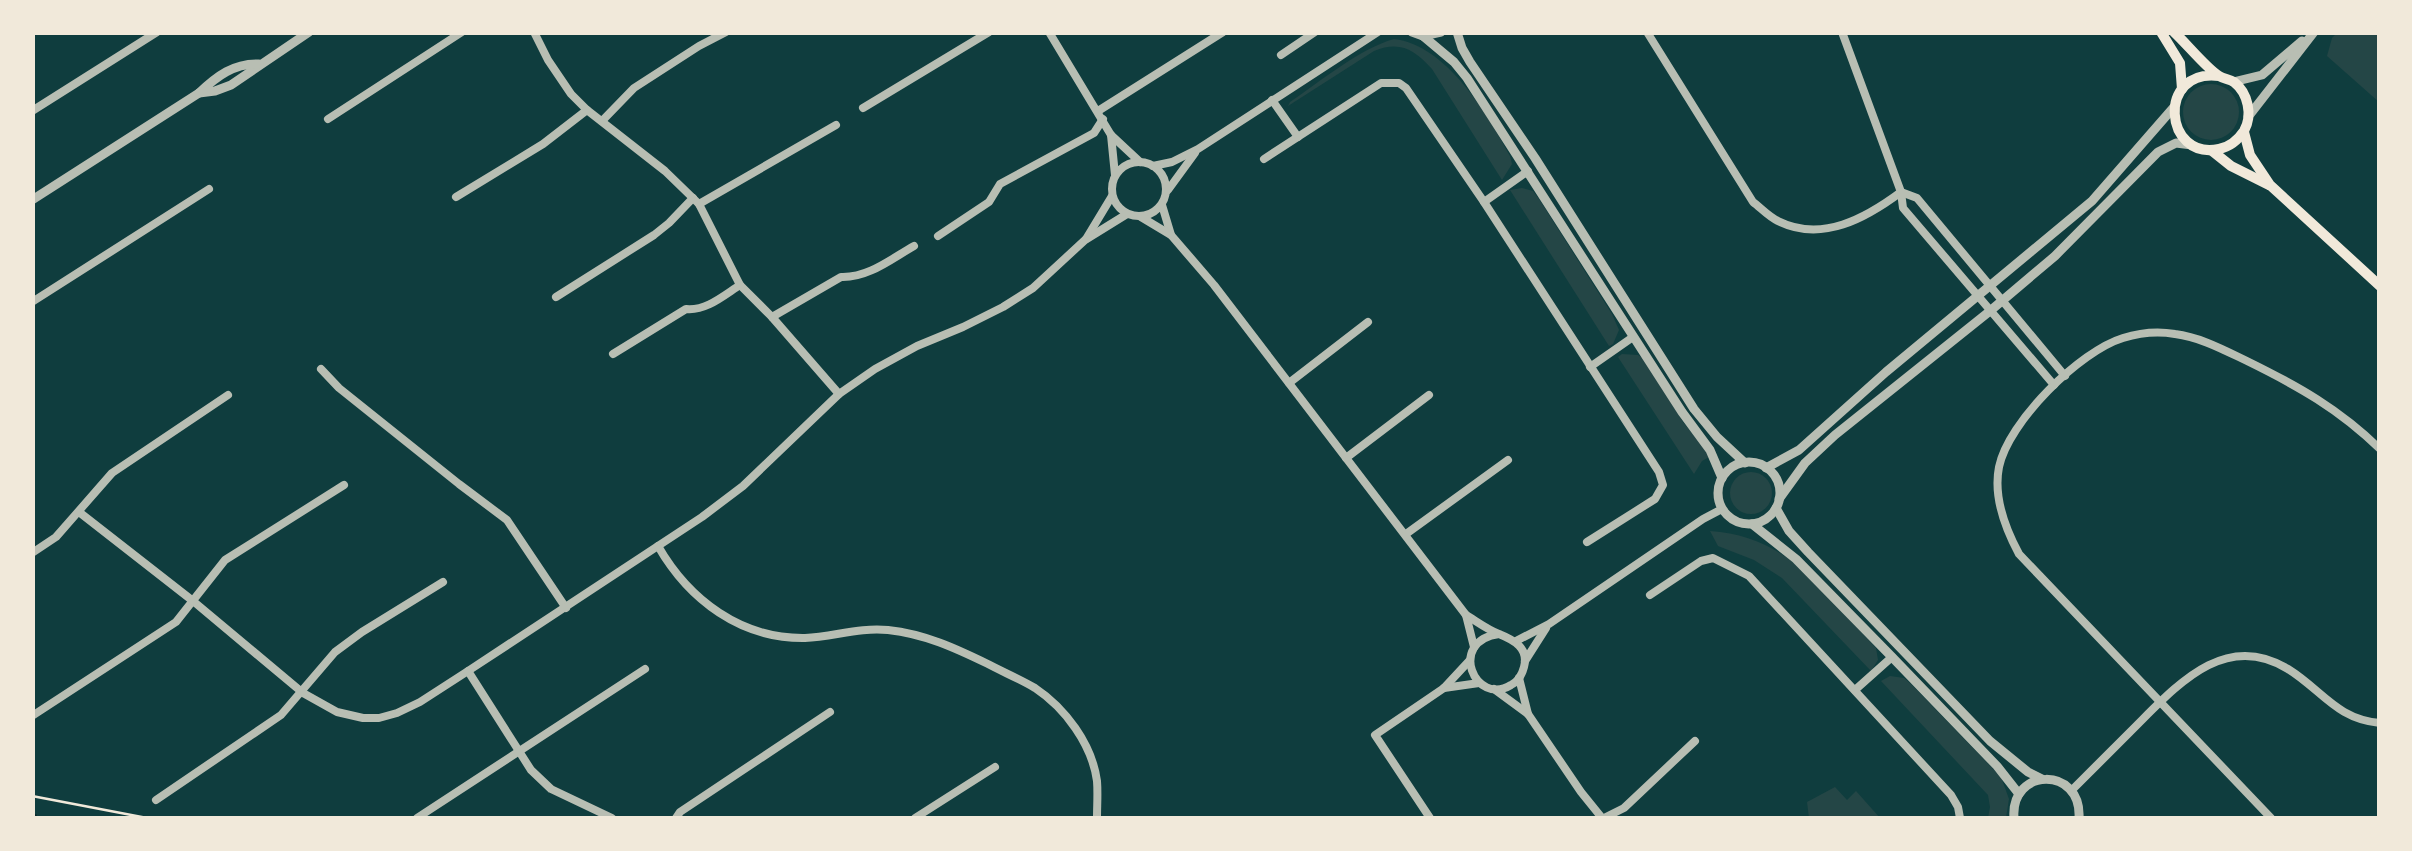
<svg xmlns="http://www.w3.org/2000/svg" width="2412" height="851" font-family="Commissioner,sans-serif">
	<rect width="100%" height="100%" fill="#0f3d3e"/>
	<!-- green -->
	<g fill="#244646">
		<polygon points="2337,33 2379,33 2379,102 2327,56 2332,38"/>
		<path d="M1394,39c52,6 93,74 116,117l2,8 -10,16 -70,-111c-17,-19 -32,-29 -58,-18l-86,55 2,-4c31,-21 69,-53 104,-63z"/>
		<circle cx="2211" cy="112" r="28"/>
		<polygon points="1522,188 1533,191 1539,199 1612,314 1619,330 1613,344 1609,346 1510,190"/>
		<polygon points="1622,354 1638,355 1643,358 1683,422 1707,451 1709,457 1702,461 1694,474 1618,357"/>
		<circle cx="1751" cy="493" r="21"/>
		<path d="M1710,531c80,5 116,63 166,117l2,12 -7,11 -89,-93 -28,-18 -36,-14z"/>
		<polygon points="1890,676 1904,678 1911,684 2001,777 2009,799 2006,818 1988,818 1990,807 1988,795 1881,681"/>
		<polygon points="1835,787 1847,800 1856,791 1880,818 1809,818 1807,802"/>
	</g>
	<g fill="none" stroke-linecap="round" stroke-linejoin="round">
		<!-- stream -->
		<g stroke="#0a2a2b" stroke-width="4">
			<polyline points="32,816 35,816"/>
			<polyline points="50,818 55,818"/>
		</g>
		<!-- path -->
		<polyline stroke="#f1e9da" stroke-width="2.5" points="32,796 147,818"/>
		<!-- minor -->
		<g stroke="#b8beb3" stroke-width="8">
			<polyline points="534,32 548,60 571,94 587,110 665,171 699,204 740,285 772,317 839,394"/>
			<polyline points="1049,32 1111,135 1140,162"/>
			<path d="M1647,32l106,170c8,6 16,15 25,19 44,22 88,-3 123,-29"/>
			<polyline points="1842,32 1901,192 1903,208 2054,385"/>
			<polyline points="1281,55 1315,32"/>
			<polyline points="1272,100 1298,137"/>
			<polyline points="863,108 989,32"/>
			<polyline points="32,111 157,32"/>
			<polyline points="1098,111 1223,32"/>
			<polyline points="328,119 462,32"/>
			<polyline points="602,121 634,88 699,46 726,32"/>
			<polyline points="1111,135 1115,175"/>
			<polyline points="1264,159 1381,83 1399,83 1406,88 1484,202 1659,472 1663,485 1655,499 1587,542"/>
			<circle cx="1139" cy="189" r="27"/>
			<polyline points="1153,166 1172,162 1198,149 1378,32"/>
			<polyline points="1168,190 1195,153"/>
			<polyline points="1901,192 1917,198 2065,376"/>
			<polyline points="456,197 543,144 587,110"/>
			<polyline points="1484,202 1528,171"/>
			<polyline points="699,204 836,125"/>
			<polyline points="1162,205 1171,235"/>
			<polyline points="1141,217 1171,235 1214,285 1466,615 1474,647"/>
			<polyline points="938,236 989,202 1000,184 1094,133 1103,119"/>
			<polyline points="1086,239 1112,196"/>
			<polyline points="556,297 654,235 669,223 693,198"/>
			<polyline points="32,302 209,189"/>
			<path d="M772,317l69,-40c27,1 50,-18 73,-31"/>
			<path d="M613,354l73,-45c20,2 37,-13 54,-24"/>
			<polyline points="1590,367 1633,337"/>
			<polyline points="321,369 339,388 459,484 507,520 566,608"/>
			<polyline points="1289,383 1368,322"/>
			<polyline points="1346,458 1429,395"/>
			<polyline points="79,512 193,601 303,693 337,712 363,718 379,718 397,713 420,702 468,671 702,517 743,486 839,394 875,369 917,346 963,327 1003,307 1033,288 1085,240 1127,214"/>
			<polyline points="1406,534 1508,460"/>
			<path d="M658,546c31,54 83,93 147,92 28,-1 54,-11 83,-8 37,4 67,18 100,34 15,8 32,15 47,24 30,20 57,56 62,93 1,12 0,25 0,37"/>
			<polyline points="32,553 56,537 112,473 228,395"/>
			<polyline points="1650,595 1701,561 1713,558 1749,576 1951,795 1958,807 1960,818"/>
			<path d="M1466,615c10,6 22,15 33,19 15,6 30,14 25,33 -2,8 -7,15 -13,18 -36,22 -64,-44 -12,-51"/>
			<polyline points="1516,641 1549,624 1703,519 1722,509"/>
			<polyline points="1525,661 1546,628"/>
			<polyline points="468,671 531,770 551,789 612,818"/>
			<polyline points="1519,678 1528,714"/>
			<polyline points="1444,688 1479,683"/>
			<polyline points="1494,689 1528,714 1581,792 1602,818"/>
			<polyline points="1855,690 1892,657"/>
			<polyline points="32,716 176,622 225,560 344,485"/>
			<path d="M2072,790c21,-21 43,-43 65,-65 42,-42 89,-94 151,-56 34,21 48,50 92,54"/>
			<polyline points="156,800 281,715 335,652 362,632 443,582"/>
			<polyline points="417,818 645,669"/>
			<polyline points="676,818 680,812 830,712"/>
			<polyline points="915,818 995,767"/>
			<polyline points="1430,818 1375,735 1444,688 1470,660"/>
			<polyline points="1604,818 1624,808 1695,741"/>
			<path d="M2271,818l-252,-264c-14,-26 -26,-57 -20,-87 9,-45 81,-116 124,-129 16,-5 35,-7 52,-4 25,3 49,16 72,27 51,25 92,48 133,88"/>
		</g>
		<!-- tertiary -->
		<g stroke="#b8beb3" stroke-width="9">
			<polyline points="1412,32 1423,36 1441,32"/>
			<polyline points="1457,32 1462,48 1470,62 1535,158 1694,409 1717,437 1745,463"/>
			<polyline points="1423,36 1454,62 1467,78 1682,412 1710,450 1722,478"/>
			<polyline points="2233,82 2262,75 2302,41"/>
			<polyline points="199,93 215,91 231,85 309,32"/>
			<polyline points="2248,117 2314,32"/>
			<path d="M32,200l167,-107c18,-17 35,-30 60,-29"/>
			<circle cx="1749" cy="493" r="31"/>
			<polyline points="1766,468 1799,450 1886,372 2092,201 2174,107"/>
			<polyline points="1779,499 1805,463 1835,435 1990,311 2055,256 2158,152 2176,143 2192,145"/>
			<polyline points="1776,508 1789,531 1808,552 1990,741 2028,772 2042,779"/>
			<polyline points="1752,524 1796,559 1892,657 1997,766 2019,794"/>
			<path d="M2014,818c-4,-51 68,-52 65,0"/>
		</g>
		<!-- secondary -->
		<g stroke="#f1e9da" stroke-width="10">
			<polyline points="2161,32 2180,63 2182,89"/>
			<path d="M2174,32c13,12 32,36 45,44 5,3 10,3 15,6 14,11 19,33 10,49 -6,9 -15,16 -25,18 -55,12 -63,-81 0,-73"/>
			<polyline points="2244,132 2250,155 2270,185 2380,286"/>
			<polyline points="2211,150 2231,166 2269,185"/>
		</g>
	</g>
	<!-- border -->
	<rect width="2412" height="851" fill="none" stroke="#f1e9da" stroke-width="70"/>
</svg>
